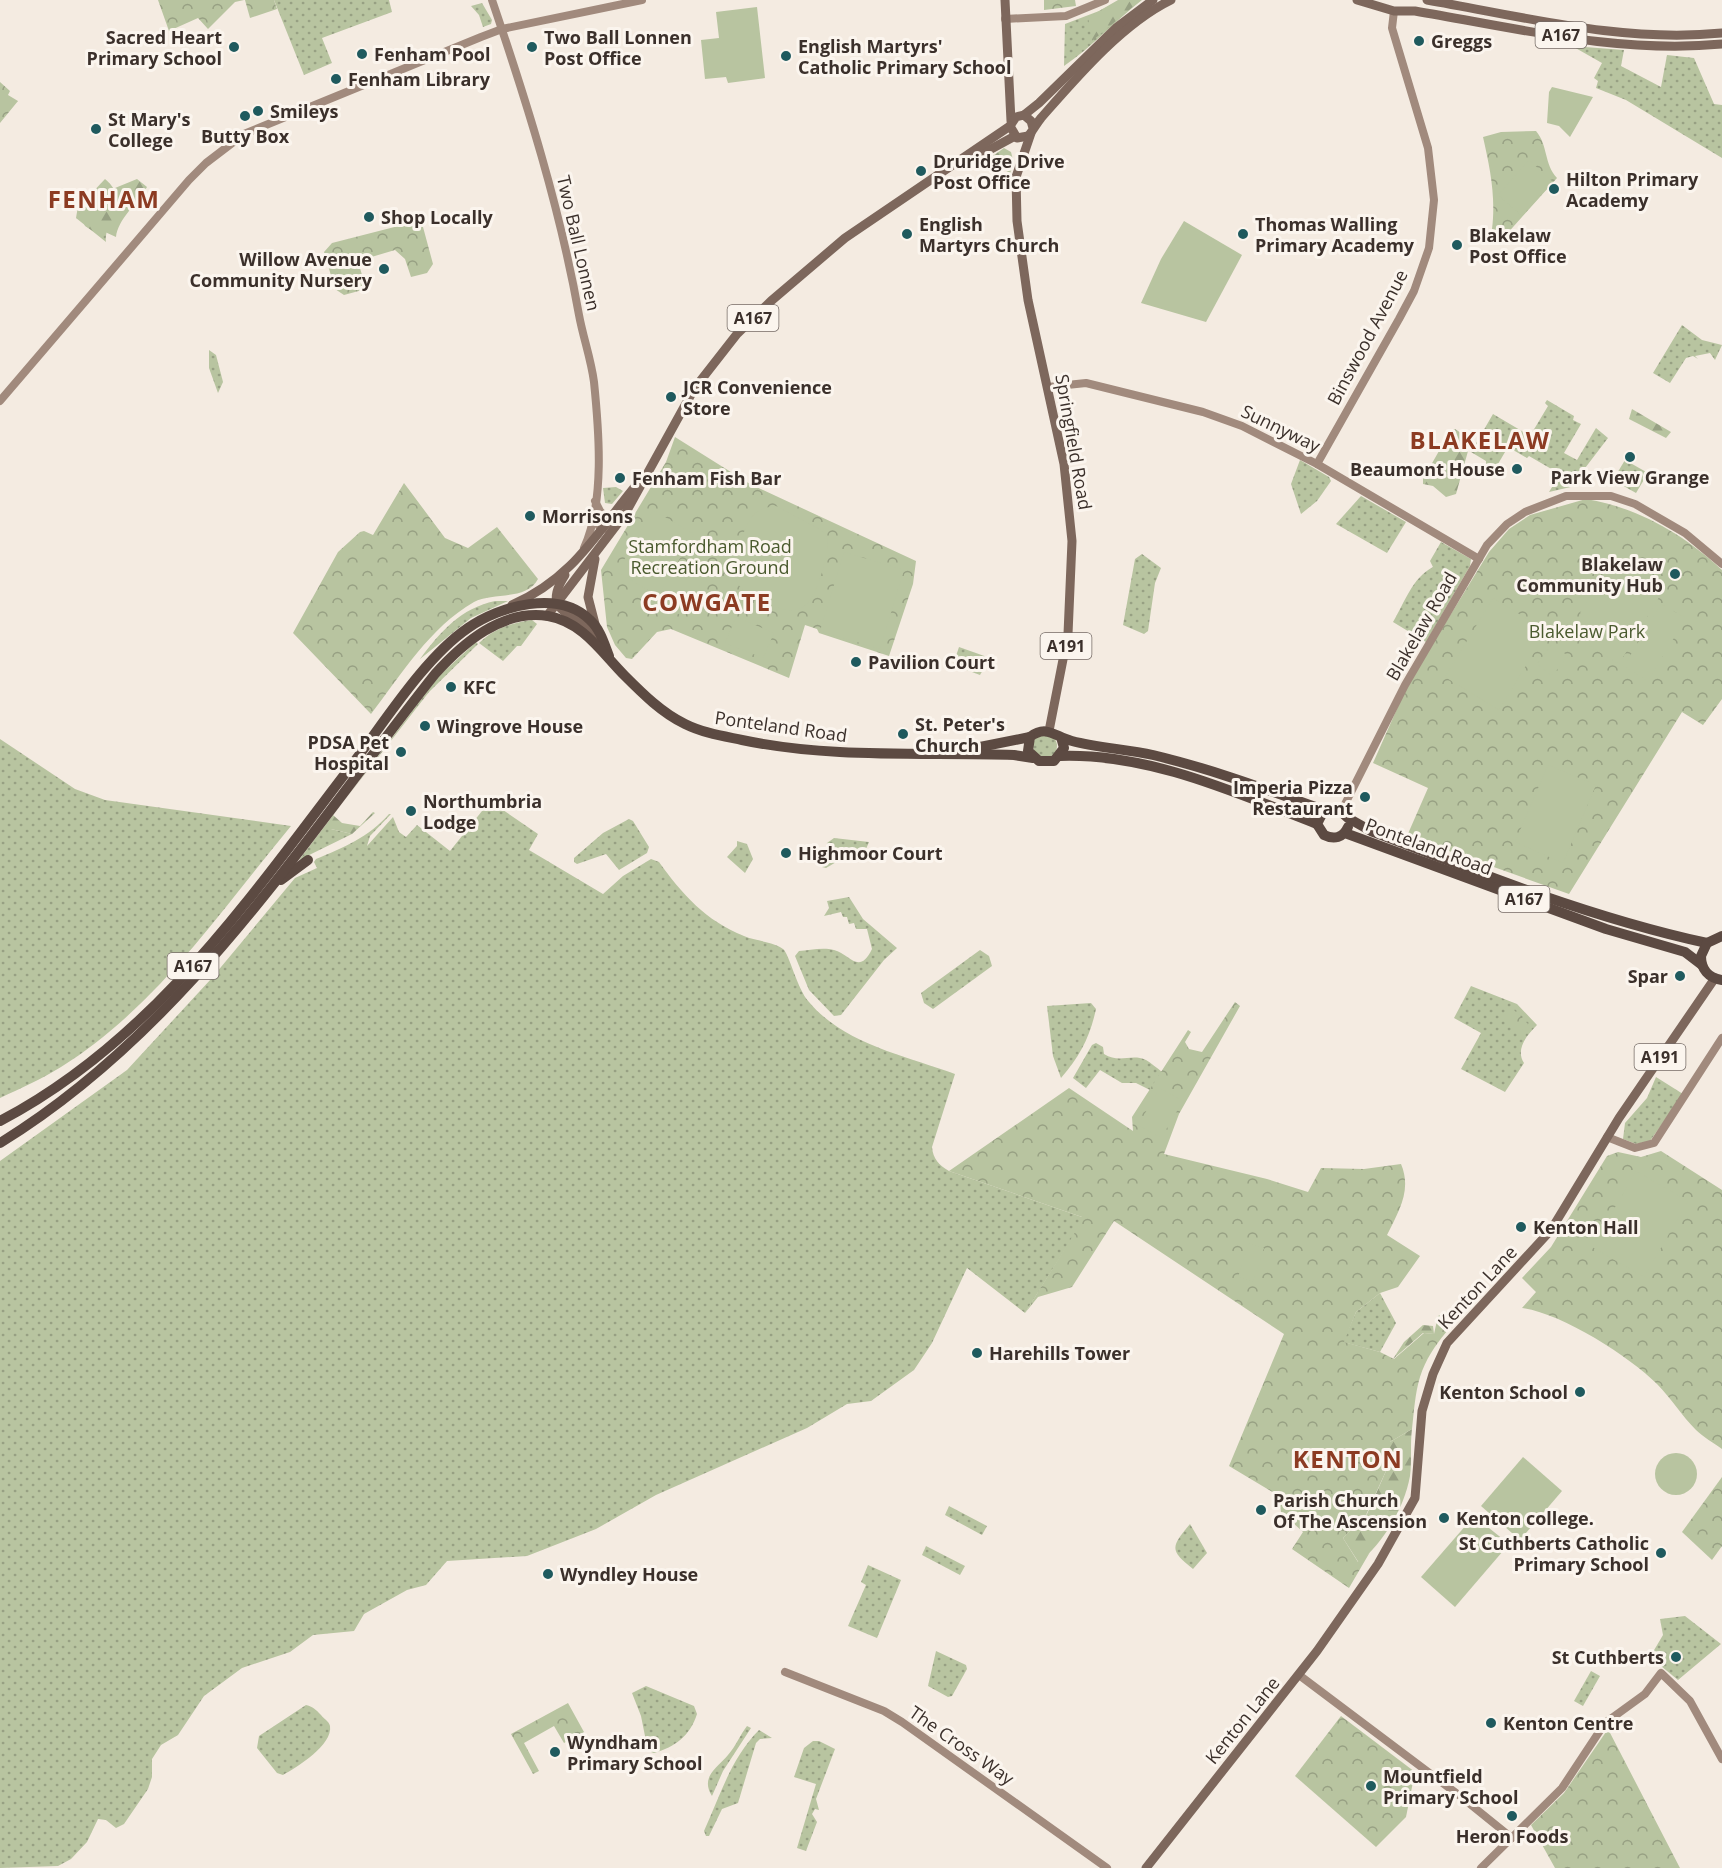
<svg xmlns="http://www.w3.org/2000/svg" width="1722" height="1868" font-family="'Open Sans',sans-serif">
	<defs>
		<pattern id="grass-dots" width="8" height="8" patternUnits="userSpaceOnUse" patternTransform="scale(1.5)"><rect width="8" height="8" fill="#b8c4a0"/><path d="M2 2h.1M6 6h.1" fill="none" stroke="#97a083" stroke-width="1.8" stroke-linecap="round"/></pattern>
		<pattern id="forest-firs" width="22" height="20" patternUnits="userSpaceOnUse" patternTransform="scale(1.5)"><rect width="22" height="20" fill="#b8c4a0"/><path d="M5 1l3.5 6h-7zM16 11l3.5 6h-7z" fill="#97a083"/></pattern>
		<pattern id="park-crowns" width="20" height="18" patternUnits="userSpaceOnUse" patternTransform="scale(1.5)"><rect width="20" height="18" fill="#b8c4a0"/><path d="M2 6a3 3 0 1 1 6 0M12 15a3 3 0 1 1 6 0" fill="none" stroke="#97a083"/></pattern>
	</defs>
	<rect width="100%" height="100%" fill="#f4ebe1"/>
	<!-- grass -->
	<g fill="url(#grass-dots)">
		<polygon points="274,0 389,0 392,12 322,38 332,63 304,75"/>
		<path d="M1118,0h24c-27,21 -50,47 -78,66l1,-42 34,-13z"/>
		<polygon points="482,3 492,20 491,24 483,27 479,15 471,6"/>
		<polygon points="1572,46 1624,50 1621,66 1661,87 1667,55 1694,58 1714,104 1722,105 1722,158 1626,100 1596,88 1598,81 1594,78 1602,63"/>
		<path d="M105,179c26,22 0,37 1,63l-30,-24 2,-12 9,-13 3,2z"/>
		<polygon points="1682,325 1702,340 1722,345 1715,360 1710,353 1695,356 1698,359 1693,356 1686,358 1670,383 1653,373"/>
		<polygon points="209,350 216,355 223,382 218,393 209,368"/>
		<polygon points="1547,400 1574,416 1573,420 1581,424 1564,453 1577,460 1596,428 1608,438 1579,476 1575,486 1549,492 1560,474 1529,456 1527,458 1508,447 1495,469 1486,466 1486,461 1471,452 1493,414 1530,436 1548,406 1545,403"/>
		<polygon points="1300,460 1329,477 1331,481 1317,501 1301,514 1291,484"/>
		<polygon points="1625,460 1648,473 1636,493 1613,480"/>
		<polygon points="616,487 623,491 612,504 605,503 603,488"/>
		<polygon points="1361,496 1406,522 1387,553 1336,524"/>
		<path d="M1441,542l30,17 -1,7 -44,76 -33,-20c12,-20 19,-44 40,-55l-3,-6z"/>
		<polygon points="1142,554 1161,568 1155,583 1148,631 1144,634 1123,625 1135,559"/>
		<path d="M495,601h13l-37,17 -51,41c20,-27 41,-51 75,-58z"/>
		<path d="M532,620l5,4 -16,22h-4l-14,15 -24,-18c16,-15 32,-20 53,-23z"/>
		<polygon points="476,642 478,644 429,692 333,815 331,829 352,834 299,860 439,676"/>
		<polygon points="959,647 990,658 980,675 953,665"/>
		<circle cx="1045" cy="746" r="12"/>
		<path d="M0,739l75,50 30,11 186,26c-70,84 -135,182 -230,241 -19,12 -40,21 -61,31z"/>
		<path d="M490,801l48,33 -9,16 74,44 20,-18 28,-17 8,3c23,32 47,59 85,74 11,5 31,6 39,13 6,4 14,40 26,53 35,42 97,54 146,72l-23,73c1,12 7,18 17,24l133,46 1,4 -58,92 -58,-45 -35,75 -18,27 -43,31 -24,3 -40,24 -151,67 -60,34 -69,27 -80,5 -21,24 -19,5 -43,24 -10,17 -41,4 -23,17 -48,16 -38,28 -26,39 -17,10 -9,14v18l-4,12 -24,35 -8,4 -10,-8 -8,-1 -11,23 -16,17 -13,7 -58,2v-707l127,-91 84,-91 84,-101 22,-10 -3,-6 2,-3c27,-11 53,-22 73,-45h2l-21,22 -3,10 26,-29 6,15 7,5 11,-12 33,26z"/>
		<polygon points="629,819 633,821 649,847 647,853 619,870 606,854 577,864 574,862 574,858 603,833"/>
		<polygon points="834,838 869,842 866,849 850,854 826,868 822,867 827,843"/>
		<polygon points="737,841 747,844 753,859 745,873 727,857 737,846"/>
		<path d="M849,897l14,22 34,29 -13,12 -43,55 -7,1 -25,-26 -14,-34 4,-5c10,-1 25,-4 35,-1 16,4 25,26 38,-1l-5,-20h-11l-2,-6 -5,1 -2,-7h-4l-2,-5 -17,4 5,-8 -2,-7z"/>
		<polygon points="980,950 989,956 992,966 933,1009 924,1003 921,993"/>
		<path d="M1471,986l46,18 20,21c-10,10 -22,24 -13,38l-19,29 -44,-23 20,-36 -27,-15z"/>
		<path d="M1091,1003l5,6c-6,28 -16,47 -35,69l-8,-22 -6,-50z"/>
		<path d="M1096,1043l7,4 1,7c16,10 27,-1 42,6 5,3 11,8 16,12l-12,18 -14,-7h-14l-22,-13 -14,18 -13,-10 19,-33z"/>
		<polygon points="1656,1077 1683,1094 1650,1141 1636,1144 1623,1139 1625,1123 1647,1098"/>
		<polygon points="1380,1293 1396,1323 1380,1352 1343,1342 1356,1312"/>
		<polygon points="949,1506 987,1526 982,1535 945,1515"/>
		<path d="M1190,1524l17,29 -14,16c-24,-19 -22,-22 -3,-45z"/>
		<polygon points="926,1546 965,1566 960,1575 922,1555"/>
		<polygon points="868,1565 901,1580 877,1638 848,1626 866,1585 861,1582"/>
		<polygon points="1685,1616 1721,1644 1678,1680 1650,1657 1663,1635 1660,1619"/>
		<polygon points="936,1651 966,1665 967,1669 952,1696 948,1697 928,1686"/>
		<polygon points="1591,1671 1600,1676 1583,1706 1574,1701"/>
		<path d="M646,1686l48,20 3,8c-7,22 -22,33 -43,39l-6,-2 -7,-35 -9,-23z"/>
		<path d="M306,1705c8,2 10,5 15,10 3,4 8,6 9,11 3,19 -33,41 -47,49l-6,-2 -20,-25 2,-12z"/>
		<path d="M747,1726l4,2 -28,43 -11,25c-12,-19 5,-28 16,-41 8,-9 12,-20 19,-29z"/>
		<path d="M759,1730l13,8 -12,1 -4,4 -18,60 -16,6 -13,27h-3l-2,-5c16,-35 27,-73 55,-101z"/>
		<polygon points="813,1741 819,1741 835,1749 816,1799 819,1810 815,1809 812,1814 817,1822 806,1851 797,1848 816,1784 794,1777 804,1748"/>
	</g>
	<!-- forest -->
	<g fill="url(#forest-firs)">
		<polygon points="1120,0 1135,0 1135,5 1092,41 1088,17"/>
		<polygon points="1004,148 1011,152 1014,164 1010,173 987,160"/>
		<path d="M137,179l10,8c-10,17 -29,32 -31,50l-11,-5 -6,3 -14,-9 -7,-16 28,2 8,-14 1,-10z"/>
		<polygon points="1632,409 1671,432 1666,438 1629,419"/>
		<polygon points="1455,429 1470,439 1470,444 1456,494 1446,497 1433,486 1423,484 1423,479 1451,430"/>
		<polygon points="373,812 375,813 352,834 331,829 329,824 333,815 342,823 360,826"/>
		<polygon points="1423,1325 1433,1326 1434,1334 1423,1333 1393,1359 1404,1342"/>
		<path d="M1412,1429c-2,15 0,31 -2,47 -6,33 -26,65 -51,87l-16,-25 24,-24 23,-52v-20z"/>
	</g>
	<!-- park -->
	<g fill="url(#park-crowns)">
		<polygon points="158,0 244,0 235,2 208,29 198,18 169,31"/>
		<polygon points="245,0 274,0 277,9 250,18"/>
		<polygon points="1044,0 1075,0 1076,6 1044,10"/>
		<polygon points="0,82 10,91 8,95 18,101 0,123"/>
		<path d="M1536,131c12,14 8,33 21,47l-52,58 -13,-7c4,-32 -2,-61 -9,-92l18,-5z"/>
		<polygon points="414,222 423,227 433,264 427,273 411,277 405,259 395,250 358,261 366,289 344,295 335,289 324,252 332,243"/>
		<polygon points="675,437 750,484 916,561 913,584 889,656 819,633 817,629 805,625 789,678 671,629 657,632 632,659 626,658 615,645 607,627 601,570 666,462"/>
		<path d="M404,483l41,55 23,10 29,-21 41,52c-11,22 -46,13 -64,23 -44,25 -73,73 -103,112l-78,-81 45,-81 22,-20 4,-1 9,4z"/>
		<path d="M1586,499c51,8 99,36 136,71v129l-19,26 -21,-13 -113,182 -162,-58 21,-48 -55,-25 35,-79 81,-132 20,-23 21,-14z"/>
		<path d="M1235,1002l5,4 -61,108 -15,40 103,25 41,13 13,-24 43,1 37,-5c11,26 -2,47 -14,71l33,21 -22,31 -18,6 -24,19 -12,30 36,10 14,7 30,-26 10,1 4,-18 44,-22c-24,25 -51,49 -62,83 -5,16 -6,35 -8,52l-22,13v20l-24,53 -23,23 15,24 12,-10 -21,36 -57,-39 11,-17 -22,-20 -2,-16 -50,-30 55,-132 -170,-113 -42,66 -34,10 -13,16 57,-92v-4l-133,-46 120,-83 64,43 -1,-14 56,-87 3,2 -6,10 4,7 13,3z"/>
		<polygon points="1513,1009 1528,1024 1520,1033 1504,1018"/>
		<path d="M1661,1151l61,39v259c-8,-6 -19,-12 -26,-19 -14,-14 -25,-32 -39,-46 -28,-28 -96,-71 -135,-76l14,-16 -14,-14 29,-31 56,-91 11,-4 23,5z"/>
		<polygon points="1722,1477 1722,1546 1712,1560 1682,1532"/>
		<polygon points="568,1703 584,1732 564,1743 554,1726 524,1743 539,1771 533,1774 511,1734"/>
		<polygon points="1341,1716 1415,1772 1406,1817 1376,1847 1295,1776"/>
		<polygon points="1608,1729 1680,1868 1555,1868 1531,1825 1564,1793"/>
	</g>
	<!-- pitch -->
	<g fill="#b8c4a0">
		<polygon points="757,7 765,78 728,83 726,77 705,79 701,40 719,38 716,12"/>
		<polygon points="1552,87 1593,97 1570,137 1559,126 1547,123 1549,92"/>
		<polygon points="1529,160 1553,182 1522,216 1498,195"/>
		<polygon points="1184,221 1242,255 1206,322 1141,303 1161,259"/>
		<path d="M776,506l45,24 7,8c0,16 -10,59 -24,68 -10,7 -21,4 -31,0 -43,-16 -47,-32 -29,-74 7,-17 12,-24 32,-26z"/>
		<polygon points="653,510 694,534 658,596 617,572"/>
		<polygon points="844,552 904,570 880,649 820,631"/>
		<polygon points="683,559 707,573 682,616 658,602"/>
		<polygon points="1614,559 1664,589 1619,664 1570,634 1582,614 1580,613"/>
		<polygon points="1493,598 1547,631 1499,710 1445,677"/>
		<polygon points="1661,604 1686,618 1648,681 1624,666"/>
		<polygon points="736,617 774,633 763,658 725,643"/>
		<polygon points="1552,644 1568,656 1552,676 1537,664"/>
		<polygon points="1548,765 1596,785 1563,863 1515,842"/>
		<polygon points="1160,1088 1183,1101 1161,1138 1138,1125"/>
		<polygon points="1636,1171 1688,1201 1644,1277 1592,1247"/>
		<polygon points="1249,1243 1264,1248 1253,1282 1238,1277"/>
		<circle cx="1676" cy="1474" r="21"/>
		<polygon points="1523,1457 1562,1491 1520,1540 1481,1506"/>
		<polygon points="1474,1516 1509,1544 1455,1607 1421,1577"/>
	</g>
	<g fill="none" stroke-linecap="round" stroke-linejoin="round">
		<!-- secondary -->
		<g stroke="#a18a7d" stroke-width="8">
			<path d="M492,0c35,103 68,208 87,315 4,22 12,44 15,67 5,49 11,120 -10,166"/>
			<polyline points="1005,19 1066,16 1105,0"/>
			<polyline points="1048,387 1086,383 1203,412 1242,426 1317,464 1479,559"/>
			<polyline points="0,401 189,180 206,163 244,134 481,37 502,29 642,0"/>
			<polyline points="1317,464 1399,319 1414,291 1429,248 1434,200 1428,148 1392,28 1394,11"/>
			<polyline points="595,501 600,511 612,523"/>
			<polyline points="599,526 607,529 619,513"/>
			<polyline points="1342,810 1405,685 1487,545 1507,524 1525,512 1566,496 1611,496 1635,504 1685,533 1722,564"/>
			<polyline points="1607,1137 1635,1148 1654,1143 1722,1038"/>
			<polyline points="785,1672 884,1711 902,1722 1107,1868"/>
			<polyline points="1299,1675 1460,1796 1512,1838"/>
			<polyline points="1481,1868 1562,1788 1605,1723 1645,1694 1661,1673 1690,1701 1722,1759"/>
		</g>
		<!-- primary -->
		<g stroke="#7d675c" stroke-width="9">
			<polyline points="1005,0 1011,121"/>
			<path d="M1357,0l37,11h21c101,17 204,43 307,33"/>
			<path d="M1427,0c98,17 196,43 295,33"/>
			<polyline points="1024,115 1039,103 1117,27 1153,0"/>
			<path d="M1033,128l-2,-7 -7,-6 -8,2 -6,9 7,12 11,-2c5,-5 8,-12 13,-18 36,-41 81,-94 130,-118"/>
			<polyline points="1031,133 1016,177 1017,221 1028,300 1064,464 1072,541 1068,634 1049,731"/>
			<polyline points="980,155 1015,136"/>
			<path d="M565,575c-29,45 22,34 32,66"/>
			<path d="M512,605c62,-27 85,-73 126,-122"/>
			<polyline points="547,616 625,514 694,389 737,334 771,301 845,238 1010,126"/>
			<polyline points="595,624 588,597 595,559"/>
			<polyline points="1146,1868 1317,1651 1378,1564 1415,1498 1422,1411 1433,1374 1447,1343 1551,1230 1619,1118 1715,978"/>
		</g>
		<!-- highway -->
		<g stroke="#5c4a42" stroke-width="10">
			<path d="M1061,737l3,11 -10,13h-15l-11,-10 2,-14c17,-13 25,0 42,4 26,7 55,8 81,14 59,14 115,35 171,55l13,-2 11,10 23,13c110,43 221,87 336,112"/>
			<polyline points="970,749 1030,737"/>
			<path d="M1060,756c90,-3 176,37 257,68"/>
			<path d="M1324,810l-7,14 7,11c10,5 19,3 24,-8"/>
			<polyline points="1345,833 1606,929 1685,952 1702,965"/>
			<polyline points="281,880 308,860"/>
			<path d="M1722,936l-15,7 -6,13c0,13 7,22 21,24"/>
			<path d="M0,1121c153,-80 249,-222 351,-355 33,-43 73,-108 117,-138 31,-22 91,-39 122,-8 10,9 14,23 19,36"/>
			<path d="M0,1143c186,-114 302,-302 435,-469 28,-31 67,-65 113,-58 35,6 54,37 77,60 18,18 37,37 60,48 18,9 38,12 57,16 90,19 181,12 272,15l19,3"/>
		</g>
	</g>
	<!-- markers -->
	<g fill="#1f5a5e" stroke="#fbf5ee" stroke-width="2">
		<circle cx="1419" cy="41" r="6"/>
		<circle cx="234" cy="47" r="6"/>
		<circle cx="532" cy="47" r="6"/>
		<circle cx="362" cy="54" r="6"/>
		<circle cx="786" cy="56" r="6"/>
		<circle cx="336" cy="79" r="6"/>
		<circle cx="258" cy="111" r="6"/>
		<circle cx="245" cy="116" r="6"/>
		<circle cx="96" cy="129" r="6"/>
		<circle cx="921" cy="171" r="6"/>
		<circle cx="1554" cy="189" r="6"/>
		<circle cx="369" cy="217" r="6"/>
		<circle cx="907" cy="234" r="6"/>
		<circle cx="1243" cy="234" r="6"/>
		<circle cx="1457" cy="245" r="6"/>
		<circle cx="384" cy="269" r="6"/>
		<circle cx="671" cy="397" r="6"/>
		<circle cx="1630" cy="457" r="6"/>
		<circle cx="1517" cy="469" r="6"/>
		<circle cx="620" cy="478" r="6"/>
		<circle cx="530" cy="516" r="6"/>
		<circle cx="1675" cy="574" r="6"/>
		<circle cx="856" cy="662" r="6"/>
		<circle cx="451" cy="687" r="6"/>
		<circle cx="425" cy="726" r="6"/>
		<circle cx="903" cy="734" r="6"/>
		<circle cx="401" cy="752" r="6"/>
		<circle cx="1365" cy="797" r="6"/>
		<circle cx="411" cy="811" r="6"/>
		<circle cx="786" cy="853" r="6"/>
		<circle cx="1680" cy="976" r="6"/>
		<circle cx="1521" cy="1227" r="6"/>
		<circle cx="977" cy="1353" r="6"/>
		<circle cx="1580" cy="1392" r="6"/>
		<circle cx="1261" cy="1510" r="6"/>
		<circle cx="1444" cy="1518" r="6"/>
		<circle cx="1661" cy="1553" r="6"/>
		<circle cx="548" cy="1574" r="6"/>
		<circle cx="1676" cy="1657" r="6"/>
		<circle cx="1491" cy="1723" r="6"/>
		<circle cx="555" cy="1752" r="6"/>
		<circle cx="1371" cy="1786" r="6"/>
		<circle cx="1512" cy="1816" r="6"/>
	</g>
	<g text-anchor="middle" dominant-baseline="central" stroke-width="6" stroke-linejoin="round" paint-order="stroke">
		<!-- shield labels -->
		<g fill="#fbf5ee" stroke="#756b66" stroke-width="1.5">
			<rect x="1535.5" y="22" width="51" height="26" rx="4.5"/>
			<rect x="727.5" y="305" width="51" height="26" rx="4.5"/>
			<rect x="1040.5" y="633" width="51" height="26" rx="4.5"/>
			<rect x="1498.5" y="886" width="51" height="26" rx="4.5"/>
			<rect x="167.5" y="953" width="51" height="26" rx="4.5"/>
			<rect x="1634.5" y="1044" width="51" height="26" rx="4.5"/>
		</g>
		<g font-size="16" font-weight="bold" fill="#3b302b">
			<text x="1561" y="35">A167</text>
			<text x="753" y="318">A167</text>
			<text x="1066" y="646">A191</text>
			<text x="1524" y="899">A167</text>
			<text x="193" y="966">A167</text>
			<text x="1660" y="1057">A191</text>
		</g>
		<!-- poi labels -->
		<g font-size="18" font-weight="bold" fill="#3b302b" stroke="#fbf5ee" text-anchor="start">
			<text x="222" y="37" text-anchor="end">Sacred Heart<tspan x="222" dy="21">Primary School</tspan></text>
			<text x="544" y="37">Two Ball Lonnen<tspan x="544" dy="21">Post Office</tspan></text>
			<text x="1431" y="41">Greggs</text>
			<text x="798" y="46">English Martyrs'<tspan x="798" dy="21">Catholic Primary School</tspan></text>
			<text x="374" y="54">Fenham Pool</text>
			<text x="348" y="79">Fenham Library</text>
			<text x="270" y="111">Smileys</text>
			<text x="108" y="119">St Mary's<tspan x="108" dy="21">College</tspan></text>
			<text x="245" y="136" text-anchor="middle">Butty Box</text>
			<text x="933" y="161">Druridge Drive<tspan x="933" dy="21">Post Office</tspan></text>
			<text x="1566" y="179">Hilton Primary<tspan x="1566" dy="21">Academy</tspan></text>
			<text x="381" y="217">Shop Locally</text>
			<text x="919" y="224">English<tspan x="919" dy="21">Martyrs Church</tspan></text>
			<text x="1255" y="224">Thomas Walling<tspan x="1255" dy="21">Primary Academy</tspan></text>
			<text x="1469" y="235">Blakelaw<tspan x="1469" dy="21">Post Office</tspan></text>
			<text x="372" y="259" text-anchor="end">Willow Avenue<tspan x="372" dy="21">Community Nursery</tspan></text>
			<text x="683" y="387">JCR Convenience<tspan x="683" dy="21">Store</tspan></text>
			<text x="1505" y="469" text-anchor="end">Beaumont House</text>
			<text x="1630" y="477" text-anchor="middle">Park View Grange</text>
			<text x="632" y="478">Fenham Fish Bar</text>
			<text x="542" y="516">Morrisons</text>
			<text x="1663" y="564" text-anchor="end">Blakelaw<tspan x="1663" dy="21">Community Hub</tspan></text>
			<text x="868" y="662">Pavilion Court</text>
			<text x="463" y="687">KFC</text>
			<text x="915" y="724">St. Peter's<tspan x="915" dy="21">Church</tspan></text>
			<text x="437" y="726">Wingrove House</text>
			<text x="389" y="742" text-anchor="end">PDSA Pet<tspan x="389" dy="21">Hospital</tspan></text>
			<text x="1353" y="787" text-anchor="end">Imperia Pizza<tspan x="1353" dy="21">Restaurant</tspan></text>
			<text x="423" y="801">Northumbria<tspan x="423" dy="21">Lodge</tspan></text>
			<text x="798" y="853">Highmoor Court</text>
			<text x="1668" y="976" text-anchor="end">Spar</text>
			<text x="1533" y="1227">Kenton Hall</text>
			<text x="989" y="1353">Harehills Tower</text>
			<text x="1568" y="1392" text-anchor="end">Kenton School</text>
			<text x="1273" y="1500">Parish Church<tspan x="1273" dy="21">Of The Ascension</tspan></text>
			<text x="1456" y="1518">Kenton college.</text>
			<text x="1649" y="1543" text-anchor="end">St Cuthberts Catholic<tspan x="1649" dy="21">Primary School</tspan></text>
			<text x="560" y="1574">Wyndley House</text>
			<text x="1664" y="1657" text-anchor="end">St Cuthberts</text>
			<text x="1503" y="1723">Kenton Centre</text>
			<text x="567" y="1742">Wyndham<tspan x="567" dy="21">Primary School</tspan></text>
			<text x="1383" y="1776">Mountfield<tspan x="1383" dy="21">Primary School</tspan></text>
			<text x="1512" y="1836" text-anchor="middle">Heron Foods</text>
		</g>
		<!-- street labels -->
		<g font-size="18" fill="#3b302b" stroke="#fbf5ee">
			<text transform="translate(579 243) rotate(77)">Two Ball Lonnen</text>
			<text transform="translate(1367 337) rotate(-62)">Binswood Avenue</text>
			<text transform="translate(1281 428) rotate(26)">Sunnyway</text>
			<text transform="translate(1074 442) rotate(80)">Springfield Road</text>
			<text transform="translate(1421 626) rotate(-60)">Blakelaw Road</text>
			<text transform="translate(781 726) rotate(8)">Ponteland Road</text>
			<text transform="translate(1429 846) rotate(20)">Ponteland Road</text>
			<text transform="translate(1477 1287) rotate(-47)">Kenton Lane</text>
			<text transform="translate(1242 1720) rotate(-51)">Kenton Lane</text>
			<text transform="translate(962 1745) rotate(35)">The Cross Way</text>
		</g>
		<!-- park labels -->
		<g font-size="18" fill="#4a5a2e" stroke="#fbf5ee">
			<text x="710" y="546">Stamfordham Road<tspan x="710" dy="21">Recreation Ground</tspan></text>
			<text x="1587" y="631">Blakelaw Park</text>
		</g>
		<!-- district labels -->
		<g font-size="24" font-weight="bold" letter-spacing="1.5" fill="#8c3b22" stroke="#fbf5ee">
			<text x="104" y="198">FENHAM</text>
			<text x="1480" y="439">BLAKELAW</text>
			<text x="707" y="601">COWGATE</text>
			<text x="1348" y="1458">KENTON</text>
		</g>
	</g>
</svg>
